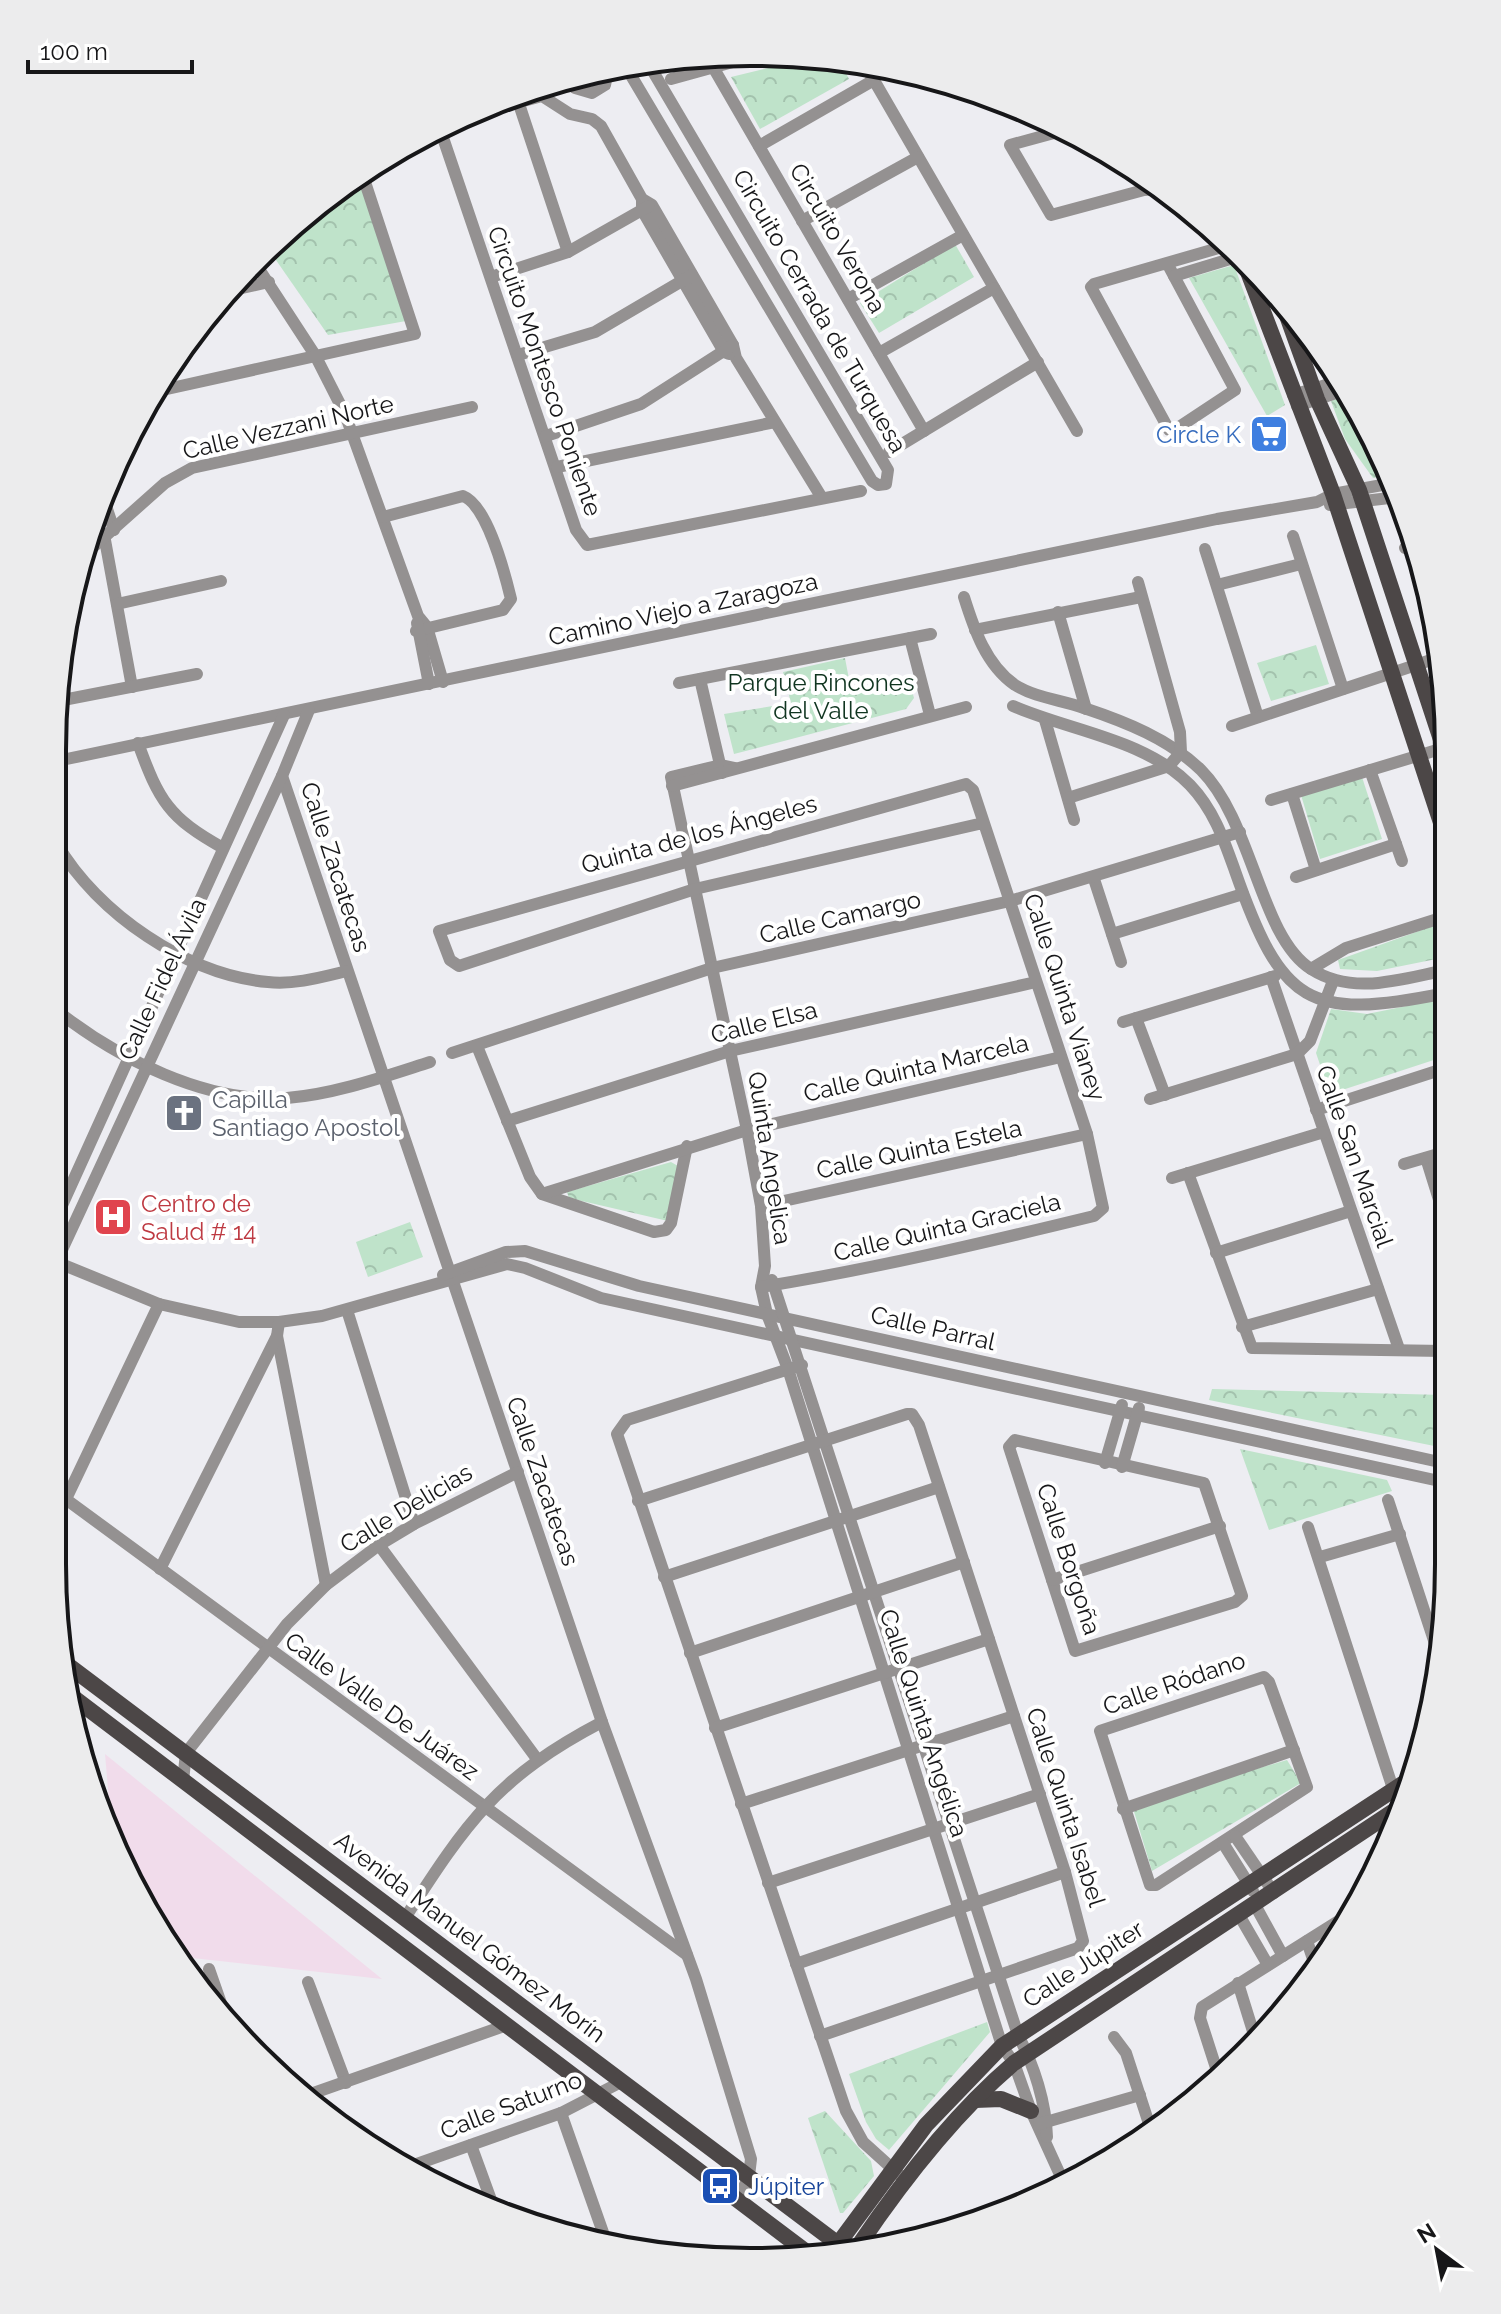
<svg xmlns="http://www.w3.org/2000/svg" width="1501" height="2314" font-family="Raleway,sans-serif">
	<defs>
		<pattern id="forest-crowns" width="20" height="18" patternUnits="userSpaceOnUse" patternTransform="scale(2)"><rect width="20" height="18" fill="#bfe3ca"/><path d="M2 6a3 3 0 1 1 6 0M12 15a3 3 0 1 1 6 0" fill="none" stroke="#a3c2ad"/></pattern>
	</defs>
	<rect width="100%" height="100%" fill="#ededf2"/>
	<!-- commercial -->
	<polygon fill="#f1dceb" points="105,1754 382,1979 174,1956 112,1835"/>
	<!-- forest -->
	<g fill="url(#forest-crowns)">
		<polygon points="814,57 838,58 849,79 760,129 731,77"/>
		<polygon points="359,175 406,321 328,335 269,250 325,197"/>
		<polygon points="955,244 974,277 879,333 860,303"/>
		<polygon points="1234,265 1285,405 1267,416 1189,278"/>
		<polygon points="1347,394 1377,441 1389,474 1373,478 1345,439 1331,401"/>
		<polygon points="1316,645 1329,684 1271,701 1257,663"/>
		<polygon points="845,658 851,690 909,680 914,698 906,709 734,754 724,714 791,703 783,672"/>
		<polygon points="1362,777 1382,839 1320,859 1301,795"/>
		<polygon points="1447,921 1446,957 1377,971 1340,969 1338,960"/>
		<polygon points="1446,998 1446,1056 1330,1094 1316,1053 1331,1009 1367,1014"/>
		<polygon points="671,1162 678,1166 668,1221 569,1198 567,1192"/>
		<polygon points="410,1222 423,1257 368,1277 356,1242"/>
		<polygon points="1212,1389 1444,1395 1444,1448 1209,1400"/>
		<polygon points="1240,1449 1387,1480 1392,1491 1269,1530"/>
		<polygon points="1287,1760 1301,1783 1152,1871 1132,1805"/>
		<polygon points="987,2022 990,2032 889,2150 876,2139 866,2122 849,2074"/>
		<polygon points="825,2111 871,2161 874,2176 843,2213 840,2213 808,2118"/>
		<polygon points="1140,2139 1138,2145 1078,2172 1076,2163"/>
	</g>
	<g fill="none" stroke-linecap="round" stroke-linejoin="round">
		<!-- minor -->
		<g stroke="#949191" stroke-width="12">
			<polyline points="864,63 1077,431"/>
			<polyline points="626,67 872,481 878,485 886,484 888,470 648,63"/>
			<polyline points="713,67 924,431"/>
			<polyline points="569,76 575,88 592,93 605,85 608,70"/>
			<polyline points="671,79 758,55"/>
			<polyline points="518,101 568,252"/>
			<polyline points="455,119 542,96 570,114 592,119 601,126 642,199 652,205 733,345 736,358 822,498"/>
			<polyline points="439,126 576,530 587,545 861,491"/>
			<polyline points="1065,130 1010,145 1051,215 1144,190 1160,189"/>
			<polyline points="759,146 874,80"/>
			<polyline points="642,199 642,210 724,352 729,354"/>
			<polyline points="802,221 918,157"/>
			<polyline points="255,263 315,355 345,414 418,616 427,627 443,682"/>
			<polyline points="1167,263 1235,390 1173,431 1169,430 1091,287 1094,284 1229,245"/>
			<polyline points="1174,276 1240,256"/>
			<polyline points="491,277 568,252 649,206"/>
			<polyline points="224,292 269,282"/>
			<polyline points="848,299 963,235"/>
			<polyline points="879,353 994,288"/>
			<polyline points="518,355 595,332 692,275"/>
			<polyline points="158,391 415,334 362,173"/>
			<polyline points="1293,395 1339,381"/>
			<polyline points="1297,406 1345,390"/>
			<polyline points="546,436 641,404 733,345"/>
			<polyline points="889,452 1038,362"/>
			<polyline points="557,467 775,422"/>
			<polyline points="105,503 114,530"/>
			<polyline points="1330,505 1398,497"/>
			<path d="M383,517l80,-21c24,9 42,78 48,103l-8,11 -87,21"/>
			<polyline points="1293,536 1343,689"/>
			<polyline points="105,540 132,687"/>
			<polyline points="92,548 165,483 192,468 472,407"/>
			<polyline points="1405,548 1416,546"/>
			<polyline points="1205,549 1258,717"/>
			<polyline points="1217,585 1301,564"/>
			<path d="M964,597c10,32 22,68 51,88 21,13 47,15 69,23 42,14 85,31 117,62 52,52 59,167 110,199 42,27 90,10 135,1"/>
			<polyline points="117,604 221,581"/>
			<polyline points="1058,612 1086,709"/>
			<polyline points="417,623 429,684"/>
			<polyline points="975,630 1141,597"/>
			<polyline points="910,638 930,715"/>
			<polyline points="700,679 722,773"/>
			<polyline points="679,683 931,634"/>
			<polyline points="58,701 197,674"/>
			<path d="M1013,706c57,25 132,33 177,79 24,25 34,55 45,86 47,134 73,150 211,122"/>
			<polyline points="1045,720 1074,820"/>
			<polyline points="1232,726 1440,657"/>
			<path d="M138,743c21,58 31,75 85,105"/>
			<polyline points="57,761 1217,519 1317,502 1333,494 1393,483"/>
			<polyline points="735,768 721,765 671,777 747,1130 761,1206 765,1266 761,1287 767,1314 788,1369 1002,2046 1014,2063 1031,2111 1062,2179"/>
			<polyline points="1370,770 1402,861"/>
			<polyline points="282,776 602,1722 696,1979 751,2159 749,2176 738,2200"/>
			<polyline points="672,786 966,707"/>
			<polyline points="1292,794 1316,870"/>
			<polyline points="1068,798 1169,766 1181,752 1180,732 1138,582"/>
			<polyline points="1271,800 1447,747"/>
			<path d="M57,844c40,69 130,131 211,138 26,3 54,-5 79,-11"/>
			<polyline points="1296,877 1396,844"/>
			<polyline points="1094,879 1121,962"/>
			<polyline points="1112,934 1243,894"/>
			<polyline points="1311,969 1346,948 1447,916"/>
			<polyline points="1271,977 1399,1349"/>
			<path d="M56,1010c61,48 150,94 231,88 48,-4 96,-21 143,-36"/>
			<polyline points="1136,1018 1165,1095"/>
			<polyline points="1123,1022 1275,976"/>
			<polyline points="477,1046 530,1177 542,1194 654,1232 666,1230 671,1223 687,1146"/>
			<polyline points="452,1053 712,968 1010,901 1240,832"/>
			<polyline points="1150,1099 1297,1054 1310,1041 1333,981"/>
			<polyline points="1316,1110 1446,1068"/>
			<polyline points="507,1121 730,1051 1036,982"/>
			<polyline points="1426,1158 1445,1219"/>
			<polyline points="1404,1164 1445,1152"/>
			<polyline points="1188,1173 1252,1348 1444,1351"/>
			<polyline points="1172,1178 1324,1132"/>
			<polyline points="542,1194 747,1130 1061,1057"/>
			<polyline points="761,1206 1087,1134"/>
			<polyline points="54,1223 284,715"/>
			<polyline points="1216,1253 1351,1211"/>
			<polyline points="54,1261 159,1304 239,1322 279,1322 322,1316 507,1264 525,1268 601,1298 1444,1482"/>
			<polyline points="54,1267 282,776 309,710"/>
			<polyline points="443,1275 506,1252 525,1251 639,1286 1444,1463"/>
			<path d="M772,1280l246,755c16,30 28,68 29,102"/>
			<path d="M761,1287c112,-18 222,-44 333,-71l9,-8 -16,-74 -114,-344 -7,-6 -527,147 11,29 9,6 236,-77 288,-66"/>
			<polyline points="347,1310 414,1524"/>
			<polyline points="1242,1327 1378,1289"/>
			<polyline points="277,1336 326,1585"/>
			<polyline points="802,1365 627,1420 617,1434 846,2111 863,2142 905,2180"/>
			<polygon points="1015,1440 1204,1483 1242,1596 1235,1602 1075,1651 1009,1447"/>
			<polyline points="1105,1463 1122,1405"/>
			<polyline points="1122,1467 1139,1408"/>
			<polyline points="52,1489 687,1955"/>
			<polyline points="66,1499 159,1304"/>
			<polyline points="1388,1500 1441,1662"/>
			<polyline points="638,1501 907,1414 912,1414 919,1425 1065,1872 1083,1941 1078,1948 820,2036"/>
			<polyline points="1308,1527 1396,1798"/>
			<polyline points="379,1545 537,1759"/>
			<polyline points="1320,1557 1400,1534"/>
			<polyline points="160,1569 277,1336 279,1322"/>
			<polyline points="664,1577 939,1487"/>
			<polyline points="1052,1580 1220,1526"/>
			<polyline points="690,1653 964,1562"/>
			<polygon points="1264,1677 1269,1682 1307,1787 1156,1885 1150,1885 1100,1731"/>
			<polyline points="715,1728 989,1639"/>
			<polyline points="183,1781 186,1753 287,1624 326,1585 379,1545 414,1524 518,1472"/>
			<polyline points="741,1804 1014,1716"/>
			<polyline points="1123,1809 1294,1750"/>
			<polyline points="1235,1836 1274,1893"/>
			<polyline points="1223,1843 1253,1891"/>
			<polyline points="768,1883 1040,1794"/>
			<polyline points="1255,1905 1283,1956"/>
			<polyline points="1239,1915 1268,1965"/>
			<path d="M405,1918c62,-96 92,-141 197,-196"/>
			<polyline points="1307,1941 1314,1962"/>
			<polyline points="796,1964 1065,1872"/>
			<polyline points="209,1969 223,2009"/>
			<polyline points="308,1982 346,2083"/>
			<polyline points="1238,1983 1256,2041"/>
			<polyline points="1114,2037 1126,2053 1152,2133"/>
			<polyline points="1218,2074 1200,2018 1202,2007 1340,1920"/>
			<polyline points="305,2096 507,2025"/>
			<polyline points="561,2113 606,2241"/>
			<polyline points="1039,2124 1140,2095"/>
			<polyline points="471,2145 494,2208"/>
			<polyline points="414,2165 561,2113 623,2081"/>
		</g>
		<!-- major -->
		<g stroke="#4c4747" stroke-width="16">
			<polyline points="1243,259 1333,494 1447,841"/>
			<polyline points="1281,299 1317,399 1359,490 1447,758"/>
			<polyline points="69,1666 842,2247"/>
			<polyline points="74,1698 805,2251"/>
			<polyline points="975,2100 1001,2099 1031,2111"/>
			<path d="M859,2245c44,-65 95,-131 155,-182l389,-258"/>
			<polyline points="835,2248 926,2125 1002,2046 1410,1779"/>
		</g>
	</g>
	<!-- icons -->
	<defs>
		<g id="supermarket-square" transform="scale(2)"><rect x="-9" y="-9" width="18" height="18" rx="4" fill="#3f7fe0" stroke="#fff"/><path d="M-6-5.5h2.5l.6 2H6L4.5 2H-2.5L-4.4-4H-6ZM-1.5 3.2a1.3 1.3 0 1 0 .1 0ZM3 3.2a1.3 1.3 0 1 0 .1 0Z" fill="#fff"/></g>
		<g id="church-square" transform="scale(2)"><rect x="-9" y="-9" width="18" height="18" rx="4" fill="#6b7280" stroke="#fff"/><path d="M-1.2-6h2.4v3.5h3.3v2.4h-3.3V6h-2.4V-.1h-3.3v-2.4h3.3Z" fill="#fff"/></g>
		<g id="hospital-square" transform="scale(2)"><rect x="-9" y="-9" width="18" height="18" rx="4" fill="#e0444e" stroke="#fff"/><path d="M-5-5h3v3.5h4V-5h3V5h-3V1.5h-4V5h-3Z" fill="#fff"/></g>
		<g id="bus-square" transform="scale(2)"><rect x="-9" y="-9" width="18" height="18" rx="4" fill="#1a4fb4" stroke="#fff"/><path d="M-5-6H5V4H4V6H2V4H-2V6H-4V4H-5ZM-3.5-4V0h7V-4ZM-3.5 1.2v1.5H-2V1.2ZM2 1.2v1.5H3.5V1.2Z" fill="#fff"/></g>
	</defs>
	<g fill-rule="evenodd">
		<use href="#supermarket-square" x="1269" y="434"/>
		<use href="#church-square" x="184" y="1113"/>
		<use href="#hospital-square" x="113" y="1217"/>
		<use href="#bus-square" x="720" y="2186"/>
	</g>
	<g text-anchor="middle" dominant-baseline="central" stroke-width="8" stroke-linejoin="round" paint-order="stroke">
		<!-- street labels -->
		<g font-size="24" fill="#171719" stroke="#fff">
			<text transform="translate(838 238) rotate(60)">Circuito Verona</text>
			<text transform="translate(820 311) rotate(60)">Circuito Cerrada de Turquesa</text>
			<text transform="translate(545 371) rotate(71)">Circuito Montesco Poniente</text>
			<text transform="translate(288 427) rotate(-13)">Calle Vezzani Norte</text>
			<text transform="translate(683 609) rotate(-12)">Camino Viejo a Zaragoza</text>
			<text transform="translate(699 834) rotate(-15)">Quinta de los Ángeles</text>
			<text transform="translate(336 867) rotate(72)">Calle Zacatecas</text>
			<text transform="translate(840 917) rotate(-13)">Calle Camargo</text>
			<text transform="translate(162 979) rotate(-65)">Calle Fidel Ávila</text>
			<text transform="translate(1065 997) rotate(72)">Calle Quinta Vianey</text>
			<text transform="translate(764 1022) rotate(-14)">Calle Elsa</text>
			<text transform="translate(916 1068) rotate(-13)">Calle Quinta Marcela</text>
			<text transform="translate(919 1149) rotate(-12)">Calle Quinta Estela</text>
			<text transform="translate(1355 1156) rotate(71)">Calle San Marcial</text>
			<text transform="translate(770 1158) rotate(81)">Quinta Angelica</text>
			<text transform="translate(947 1227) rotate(-13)">Calle Quinta Graciela</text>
			<text transform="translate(933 1328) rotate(13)">Calle Parral</text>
			<text transform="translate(543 1481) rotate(71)">Calle Zacatecas</text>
			<text transform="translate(406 1508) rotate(-31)">Calle Delicias</text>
			<text transform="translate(1069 1559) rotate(72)">Calle Borgoña</text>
			<text transform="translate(1174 1683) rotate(-19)">Calle Ródano</text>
			<text transform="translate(382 1706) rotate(36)">Calle Valle De Juárez</text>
			<text transform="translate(924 1723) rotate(72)">Calle Quinta Angélica</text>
			<text transform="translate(1066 1807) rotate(72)">Calle Quinta Isabel</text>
			<text transform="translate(470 1937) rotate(37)">Avenida Manuel Gómez Morín</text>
			<text transform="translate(1083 1964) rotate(-33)">Calle Júpiter</text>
			<text transform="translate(511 2105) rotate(-21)">Calle Saturno</text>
		</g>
		<!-- shop labels -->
		<g font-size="24" fill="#366cbe" stroke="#fff" text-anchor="end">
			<text x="1241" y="434">Circle K</text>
		</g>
		<!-- park labels -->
		<g font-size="24" fill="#103520" stroke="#fff">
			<text x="821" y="682">Parque Rincones<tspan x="821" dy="28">del Valle</tspan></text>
		</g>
		<!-- worship labels -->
		<g font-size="24" fill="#5b616d" stroke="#fff" text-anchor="start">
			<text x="212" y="1099">Capilla<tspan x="212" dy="28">Santiago Apostol</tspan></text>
		</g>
		<!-- health labels -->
		<g font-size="24" fill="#be3a42" stroke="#fff" text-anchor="start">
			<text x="141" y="1203">Centro de<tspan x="141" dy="28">Salud # 14</tspan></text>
		</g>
		<!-- transit labels -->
		<g font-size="24" fill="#164399" stroke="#fff" text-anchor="start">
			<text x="748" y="2186">Júpiter</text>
		</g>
	</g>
	<!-- crop -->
	<path d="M0 0H1501V2314H0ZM750 66H751A684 684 0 0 1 1435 750V1564A684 684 0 0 1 751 2248H750A684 684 0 0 1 66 1564V750A684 684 0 0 1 750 66Z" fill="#ececed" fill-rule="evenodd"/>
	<path fill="none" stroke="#171719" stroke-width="4" d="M750 66H751A684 684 0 0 1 1435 750V1564A684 684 0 0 1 751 2248H750A684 684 0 0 1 66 1564V750A684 684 0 0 1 750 66Z"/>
	<!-- north arrow -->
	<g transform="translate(1437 2250) rotate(328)" stroke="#ffffff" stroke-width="6" paint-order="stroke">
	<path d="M0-6L14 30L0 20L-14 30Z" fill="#171719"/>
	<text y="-12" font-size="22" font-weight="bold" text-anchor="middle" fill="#171719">N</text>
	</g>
	<!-- scale -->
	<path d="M28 60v12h164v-12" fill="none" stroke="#171719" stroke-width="4"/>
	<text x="40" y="60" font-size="24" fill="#171719" stroke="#ffffff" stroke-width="6" paint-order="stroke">100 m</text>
</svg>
